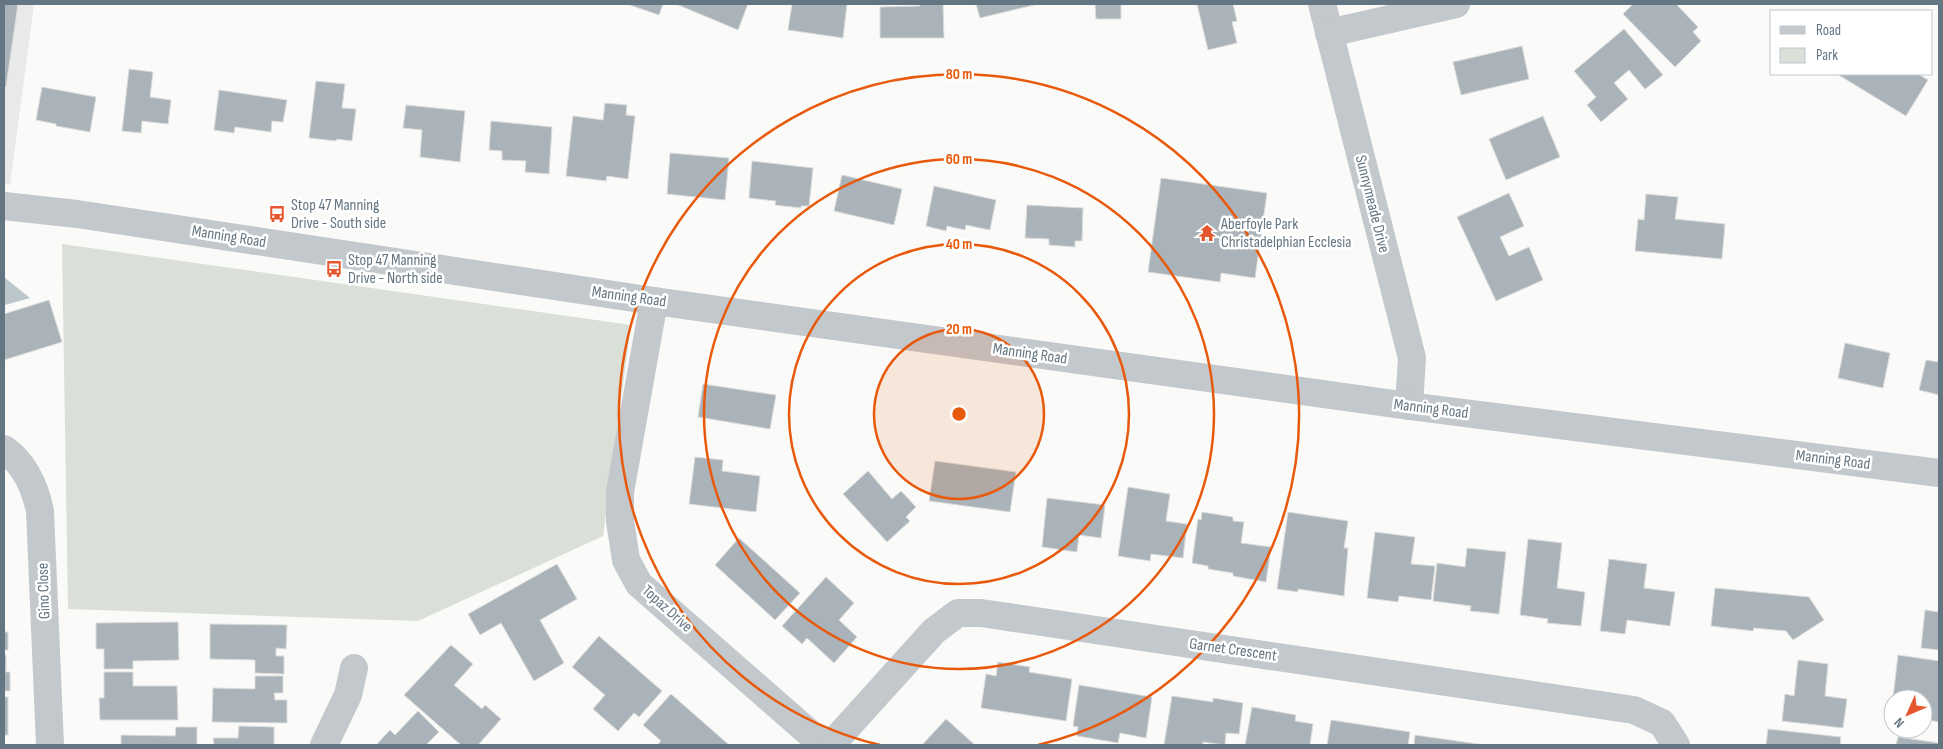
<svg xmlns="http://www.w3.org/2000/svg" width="1943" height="749" font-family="'Sofia Sans Condensed',sans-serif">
	<rect width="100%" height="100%" fill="#fafaf8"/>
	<!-- built -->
	<polygon fill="#e8e9e9" points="4,4 34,4 10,185 4,184"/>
	<!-- green -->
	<polygon fill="#dadfd7" points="62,244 631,325 603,536 418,621 68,609"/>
	<!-- water -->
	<polygon fill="#bbc7cb" points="4,277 30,298 5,305"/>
	<!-- building -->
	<g fill="#aab3b9" stroke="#dcdcda">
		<polygon points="4,4 18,4 6,87 4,86"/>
		<polygon points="627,4 663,4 659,15"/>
		<polygon points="676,4 748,4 738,30"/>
		<polygon points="792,4 847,4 843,38 788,30"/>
		<polygon points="920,4 943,4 944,38 880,38 880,7 920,6"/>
		<polygon points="976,4 1038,4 980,18"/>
		<polygon points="1095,4 1121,4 1121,19 1096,19"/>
		<polygon points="1197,4 1233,4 1237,21 1232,22 1237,43 1208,50"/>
		<polygon points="1633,4 1676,4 1698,27 1693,32 1701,41 1675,67 1623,14"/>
		<polygon points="1624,29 1663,75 1645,89 1629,70 1614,83 1628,99 1601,122 1587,105 1596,97 1574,71"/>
		<polygon points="1522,46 1529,79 1461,95 1453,62"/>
		<polygon points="129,69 153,72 150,97 171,100 168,124 142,121 141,133 122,131"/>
		<polygon points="1837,74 1918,74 1928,80 1906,116"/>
		<polygon points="316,81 345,84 342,108 356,109 352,141 337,139 336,141 309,138"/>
		<polygon points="42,87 96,97 90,132 56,126 56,124 36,120"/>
		<polygon points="219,90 287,100 283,122 272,121 271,132 235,127 234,133 214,130"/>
		<polygon points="605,103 627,105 626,115 635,116 628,179 607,176 606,181 566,176 573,116 603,120"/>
		<polygon points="406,105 465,111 460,162 420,157 422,130 403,128"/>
		<polygon points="1543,116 1560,157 1506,180 1489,139"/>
		<polygon points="491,121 552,127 549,174 525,172 526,161 502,160 502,151 489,150"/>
		<polygon points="670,153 729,158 725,200 667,194"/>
		<polygon points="752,161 813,168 809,206 801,206 801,208 775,205 776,201 749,198"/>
		<polygon points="842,175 902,189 894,225 834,211"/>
		<polygon points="1161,178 1267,193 1255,278 1221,273 1220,282 1148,272"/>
		<polygon points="934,186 996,200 990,230 966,225 965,230 947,226 946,231 926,226"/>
		<polygon points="1509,193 1524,226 1500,237 1509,256 1529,247 1543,280 1496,301 1457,217"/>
		<polygon points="1646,194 1678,197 1675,219 1725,224 1722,259 1635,251 1638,219 1644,220"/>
		<polygon points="1027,205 1083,208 1082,241 1075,241 1075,247 1049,245 1049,239 1025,238"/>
		<polygon points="49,300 62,342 4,360 4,314"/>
		<polygon points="1845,343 1890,353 1883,388 1838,378"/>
		<polygon points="1939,356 1939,395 1919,390 1926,360 1938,362"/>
		<polygon points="703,384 776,395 770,429 698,417"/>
		<polygon points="695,457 723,460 722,471 760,476 756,512 689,504"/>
		<polygon points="935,461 1016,472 1010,512 929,501"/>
		<polygon points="868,471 892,499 901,491 916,507 906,517 910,521 887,542 843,494"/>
		<polygon points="1128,487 1170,494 1166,521 1187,524 1183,558 1151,554 1150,561 1118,556"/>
		<polygon points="1047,498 1105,505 1101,538 1079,535 1077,552 1042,547"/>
		<polygon points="1202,512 1233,517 1233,521 1244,522 1241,543 1271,547 1266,582 1233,576 1233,573 1208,569 1208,566 1192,563 1198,519 1201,520"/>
		<polygon points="1288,512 1348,521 1344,548 1348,548 1344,596 1298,589 1298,592 1277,589"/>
		<polygon points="1375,532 1415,537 1411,564 1435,566 1431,600 1399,596 1398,602 1367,598"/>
		<polygon points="739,538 800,593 775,620 715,565"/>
		<polygon points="1528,539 1562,543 1557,588 1585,592 1581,626 1547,623 1548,619 1520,615"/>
		<polygon points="1467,548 1506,552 1499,614 1470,611 1471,606 1433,601 1437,563 1465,567"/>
		<polygon points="1609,559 1647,564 1644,588 1675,592 1670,626 1627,620 1625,634 1600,631"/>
		<polygon points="557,564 577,599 540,620 564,663 534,681 501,623 480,635 468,614"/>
		<polygon points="826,577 854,603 839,620 857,637 834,663 807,638 802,644 782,626"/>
		<polygon points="1715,588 1809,597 1824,620 1793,640 1786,631 1754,628 1753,631 1711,626"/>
		<polygon points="1925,610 1939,612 1939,650 1921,648"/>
		<polygon points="4,615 4,632 8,632 8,650 4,650"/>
		<polygon points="178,622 179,660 133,661 133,669 104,669 104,649 96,649 96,623"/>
		<polygon points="210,624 287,625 286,649 276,648 276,656 284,656 284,674 255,673 255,660 210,659"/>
		<polygon points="599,636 662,691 639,717 634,713 618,731 593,709 605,695 572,667"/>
		<polygon points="451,645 473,664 454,685 482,709 485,705 501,719 478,745 461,745 404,695"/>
		<polygon points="4,655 6,655 6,672 10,672 10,691 4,691"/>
		<polygon points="1898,655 1939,661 1939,722 1923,719 1923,699 1893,699 1893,715 1891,715"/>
		<polygon points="1798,660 1828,664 1825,696 1847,699 1843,728 1782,721 1785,694 1794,696"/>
		<polygon points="998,662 1030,667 1029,672 1072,679 1066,721 981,708 986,674 996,676"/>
		<polygon points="104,672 133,672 133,686 177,686 178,720 100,720 99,698 104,698"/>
		<polygon points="255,676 283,676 283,693 274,693 275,700 287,700 287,723 212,722 213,688 255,689"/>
		<polygon points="1079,685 1152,697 1146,738 1120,733 1118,743 1077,736 1078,727 1073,726"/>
		<polygon points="671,694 728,744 726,745 657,745 661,741 643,725"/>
		<polygon points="1172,696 1213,702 1213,698 1243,703 1239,734 1226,733 1225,745 1203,742 1203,745 1164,745"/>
		<rect x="4" y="697" width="4" height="38"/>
		<polygon points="1252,707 1296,715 1295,721 1313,724 1310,745 1245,745"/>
		<polygon points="418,711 439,732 426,745 376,745 390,730 395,735"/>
		<polygon points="946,719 975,745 922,745"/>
		<polygon points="1331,720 1410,732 1408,745 1327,745"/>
		<polygon points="239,726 274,727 274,745 214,745 213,738 238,738"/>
		<polygon points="176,727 197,727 197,745 121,745 121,735 175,736"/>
		<polygon points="1768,729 1841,737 1840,745 1766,745"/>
		<polygon points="1415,735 1485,745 1414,745"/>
		<polygon points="1898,737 1939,743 1939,745 1896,745"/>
	</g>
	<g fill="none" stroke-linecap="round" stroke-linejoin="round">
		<!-- minor -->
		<g stroke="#c3c8cc" stroke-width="28">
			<polyline points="1322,4 1412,358 1409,406"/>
			<polyline points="1329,33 1456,4"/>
			<polyline points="4,206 77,214 654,301 1409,406 1939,473"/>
			<polyline points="654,301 620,492 620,521 626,560 639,584 823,745"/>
			<path d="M4,449c21,15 31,38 36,62l10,234"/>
			<polyline points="324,745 348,695 354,668"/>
			<polyline points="831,745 934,631 958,613 981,613 1634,710 1662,723 1676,745"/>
		</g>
	</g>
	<!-- distance rings -->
	<circle cx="959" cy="414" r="85" fill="#e8590c" fill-opacity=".12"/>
	<g fill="none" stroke="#e8590c" stroke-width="2.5">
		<circle cx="959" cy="414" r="85"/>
		<circle cx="959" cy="414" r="170"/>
		<circle cx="959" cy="414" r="255"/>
		<path d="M880 745A340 340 0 1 1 1038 745"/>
	</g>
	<!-- icons -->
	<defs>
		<g id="bus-bare" transform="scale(1.35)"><path d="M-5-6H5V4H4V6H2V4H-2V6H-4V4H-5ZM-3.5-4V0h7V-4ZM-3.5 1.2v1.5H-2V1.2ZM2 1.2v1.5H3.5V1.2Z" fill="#e4572e" stroke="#fff" stroke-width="2.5" paint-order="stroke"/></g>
		<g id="temple-bare" transform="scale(1.35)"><path d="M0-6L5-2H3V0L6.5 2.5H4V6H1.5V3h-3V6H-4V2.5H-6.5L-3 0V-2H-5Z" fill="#e4572e" stroke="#fff" stroke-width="2.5" paint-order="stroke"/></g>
	</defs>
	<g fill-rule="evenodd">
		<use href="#bus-bare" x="277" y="214"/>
		<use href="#temple-bare" x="1207" y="233"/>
		<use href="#bus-bare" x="334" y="269"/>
	</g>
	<g text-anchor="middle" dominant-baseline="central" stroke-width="5" stroke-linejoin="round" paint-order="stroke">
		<!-- street labels -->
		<g font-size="16" fill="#657683" stroke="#fff">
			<text transform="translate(1372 204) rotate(76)">Sunnymeade Drive</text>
			<text transform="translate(229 237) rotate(9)">Manning Road</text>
			<text transform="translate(629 297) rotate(8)">Manning Road</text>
			<text transform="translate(1030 354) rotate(8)">Manning Road</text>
			<text transform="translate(1431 409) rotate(7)">Manning Road</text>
			<text transform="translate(1833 460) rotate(7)">Manning Road</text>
			<text transform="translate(44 591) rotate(-92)">Gino Close</text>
			<text transform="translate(667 609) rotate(42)">Topaz Drive</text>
			<text transform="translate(1233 650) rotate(8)">Garnet Crescent</text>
		</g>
		<!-- poi labels -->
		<g font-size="16" fill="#657683" stroke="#fff" text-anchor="start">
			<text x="291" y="205">Stop 47 Manning<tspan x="291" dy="18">Drive - South side</tspan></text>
			<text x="1221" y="224">Aberfoyle Park<tspan x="1221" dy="18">Christadelphian Ecclesia</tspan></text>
			<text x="348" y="260">Stop 47 Manning<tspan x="348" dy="18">Drive - North side</tspan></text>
		</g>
	</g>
	<circle cx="959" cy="414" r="8" fill="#e8590c" stroke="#fff" stroke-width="2.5"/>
	<g font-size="15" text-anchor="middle" font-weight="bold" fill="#e8590c" stroke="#fff" stroke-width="5" stroke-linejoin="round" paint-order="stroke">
		<text x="959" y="79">80 m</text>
		<text x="959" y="164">60 m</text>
		<text x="959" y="249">40 m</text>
		<text x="959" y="334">20 m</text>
	</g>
	<!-- border -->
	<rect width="1943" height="749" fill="none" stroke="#657683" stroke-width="10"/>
	<!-- legend -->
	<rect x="1770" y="10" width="162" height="65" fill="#ffffff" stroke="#c1c8cd"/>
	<rect x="1780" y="26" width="25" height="8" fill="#c3c8cc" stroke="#c1c8cd"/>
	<text x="1816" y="35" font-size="15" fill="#657683">Road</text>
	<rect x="1780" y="48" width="25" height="15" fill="#dadfd7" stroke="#c1c8cd"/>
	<text x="1816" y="60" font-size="15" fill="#657683">Park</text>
	<!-- north arrow -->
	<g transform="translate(1908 714) rotate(225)"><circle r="24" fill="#ffffff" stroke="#c1c8cd"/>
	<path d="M0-4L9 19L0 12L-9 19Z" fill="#e4572e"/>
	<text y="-8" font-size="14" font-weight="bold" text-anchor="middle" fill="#657683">N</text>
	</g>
</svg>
